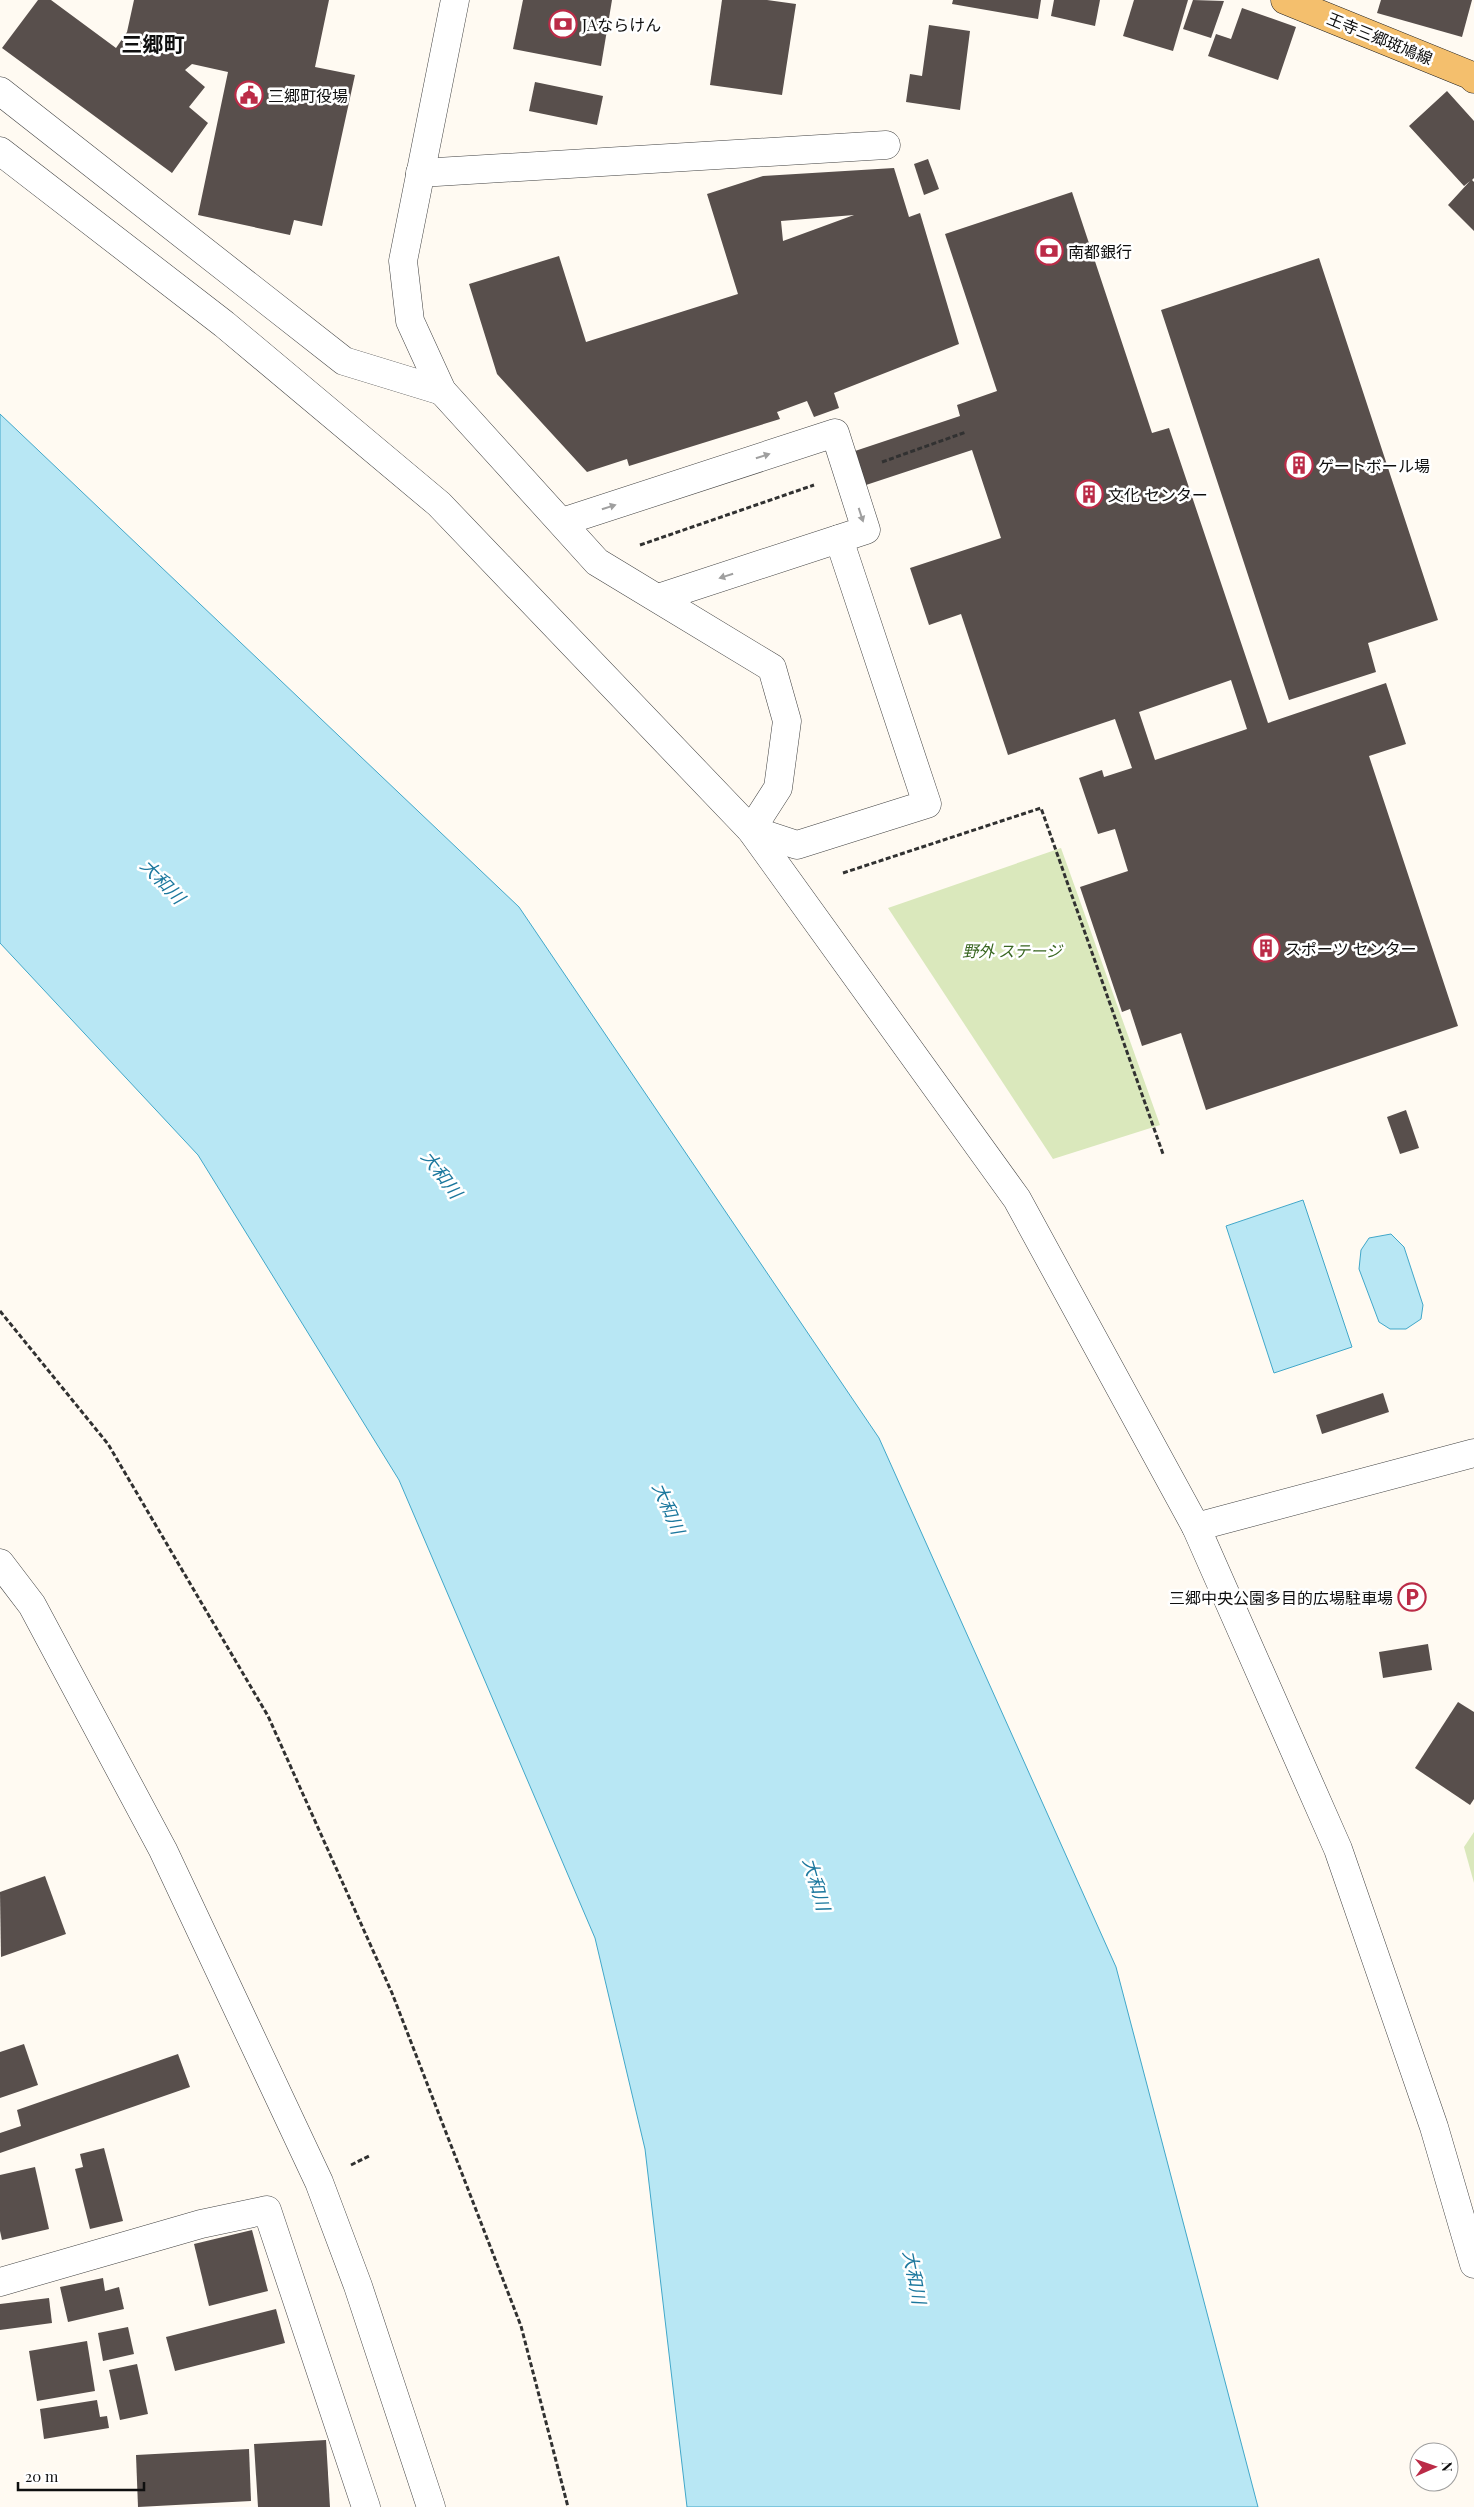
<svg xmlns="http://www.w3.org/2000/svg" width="1474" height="2507" font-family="'Playfair Display','Noto Sans JP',serif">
	<rect width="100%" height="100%" fill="#fffaf2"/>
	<!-- green -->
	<g fill="#dae8bc">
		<polygon points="1061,848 1160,1125 1053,1159 888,908"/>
		<polygon points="1474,1832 1474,1883 1464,1847"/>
	</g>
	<!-- water -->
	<g fill="#b8e7f4" stroke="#41a7c9">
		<polygon points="0,414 519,907 879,1438 1116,1967 1258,2507 687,2507 645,2149 595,1938 399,1480 198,1155 0,943"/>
		<polygon points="1303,1200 1352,1347 1274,1373 1226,1226"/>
		<polygon points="1391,1234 1404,1247 1423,1305 1421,1319 1406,1329 1390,1329 1379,1322 1359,1269 1361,1250 1369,1238"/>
	</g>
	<!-- building -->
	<g fill="#584f4c" fill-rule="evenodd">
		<polygon points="38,0 51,0 116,48 127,32 134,0 329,0 315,67 355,75 322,226 294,220 290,235 198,215 228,72 192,64 185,70 205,87 189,107 208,123 172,173 2,48"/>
		<polygon points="523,0 612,0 601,66 513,49"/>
		<polygon points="722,0 767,0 796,4 782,95 710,85"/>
		<polygon points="953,0 1041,0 1038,19 952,4"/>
		<polygon points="1054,0 1100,0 1095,26 1051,16"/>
		<polygon points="1134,0 1188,0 1173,51 1123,36"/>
		<polygon points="1193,0 1224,1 1211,38 1183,29"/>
		<polygon points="1381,0 1472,0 1462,37 1377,13"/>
		<polygon points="1242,8 1296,27 1278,80 1208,56 1216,34 1231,39"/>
		<polygon points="929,25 970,31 960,110 906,102 910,74 922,76"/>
		<polygon points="535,82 603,96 597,125 529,111"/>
		<polygon points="1447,91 1474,121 1474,178 1472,180 1474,182 1474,231 1448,205 1470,181 1464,186 1409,126"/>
		<polygon points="928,159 939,189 924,195 914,164"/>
		<path d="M894,168l15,49 11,-4 39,131 -125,49 5,15 -25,9 -7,-16 -30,11 3,7 -151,47 -2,-7 -40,13 -90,-98 -28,-90 90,-28 27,86 152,-48 -31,-100 56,-18zM854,215l-71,26 -2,-20z"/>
		<path d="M1072,192l80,241 17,-5 99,295 118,-40 20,61 -37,12 89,270 -252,84 -25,-77 -39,13 -12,-37 -8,3 -42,-125 48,-16 -13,-42 -17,5 -19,-56 23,-8 2,7 28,-9 -17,-49 -107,36 -47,-141 -32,11 -19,-57 91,-30 -29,-88 -106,35 -11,-34 105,-35 -3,-11 40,-14 -52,-157zM1231,680l16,49 -92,31 -16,-48z"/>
		<polygon points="1319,258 1438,620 1368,643 1376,672 1289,700 1161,310"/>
		<polygon points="1406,1110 1419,1148 1400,1154 1387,1117"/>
		<polygon points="1383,1393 1389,1412 1322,1434 1316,1415"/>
		<polygon points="1428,1644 1432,1670 1383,1678 1379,1652"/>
		<polygon points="1458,1702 1474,1712 1474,1799 1470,1805 1415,1768"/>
		<polygon points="45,1876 66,1934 1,1957 0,1892"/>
		<polygon points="24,2044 38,2085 0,2098 0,2052"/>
		<polygon points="178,2054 190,2087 0,2153 0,2133 21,2126 17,2110"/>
		<polygon points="104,2148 123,2221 90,2229 75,2169 83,2167 80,2154"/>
		<polygon points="35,2167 49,2229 2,2240 0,2231 0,2175"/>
		<polygon points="252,2230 268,2291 209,2306 194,2244"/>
		<polygon points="103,2278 105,2291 119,2287 124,2309 68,2322 60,2287"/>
		<polygon points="49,2298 52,2323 0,2330 0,2304"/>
		<polygon points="276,2309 285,2343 175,2371 166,2337"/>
		<polygon points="128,2327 134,2354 103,2361 98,2333"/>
		<polygon points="87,2341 95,2391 37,2401 29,2351"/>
		<polygon points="137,2364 148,2414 120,2420 109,2370"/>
		<polygon points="97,2400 100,2417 107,2416 109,2428 44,2439 40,2409"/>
		<polygon points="326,2440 330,2507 258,2507 254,2444"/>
		<polygon points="249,2449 251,2501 138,2507 136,2455"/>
	</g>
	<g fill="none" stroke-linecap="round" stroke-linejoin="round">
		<!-- minor casing -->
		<g stroke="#424242" stroke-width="29">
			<g id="minor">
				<polyline points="455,0 403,261 410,321 442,391 597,562 772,668 787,721 778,788 751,830 797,845 927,804 839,539"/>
				<polyline points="0,91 344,361 442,391"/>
				<polyline points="0,151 224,324 439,504 751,830 1017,1199 1196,1527 1338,1849 1434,2127 1474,2264"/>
				<polyline points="420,173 886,145"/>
				<polyline points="562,522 835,433 866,530 658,598"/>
				<polyline points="1196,1527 1474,1453"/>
				<polyline points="0,1563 32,1605 163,1850 319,2182 358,2286 431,2507"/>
				<polyline points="0,2282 201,2224 267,2210 366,2507"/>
			</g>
		</g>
		<!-- major casing -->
		<g stroke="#202020" stroke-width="29">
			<polyline id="major" points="1285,0 1470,75 1474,79"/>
		</g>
		<!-- path -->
		<g stroke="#313131" stroke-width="3" stroke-dasharray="5 2.5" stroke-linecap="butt">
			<polyline points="882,462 966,432"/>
			<polyline points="640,545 814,485"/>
			<polyline points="843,873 1041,808 1163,1154"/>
			<polyline points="0,1311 108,1444 268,1716 392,1993 521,2326 568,2507"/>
			<polyline points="351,2165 369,2156"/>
		</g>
		<!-- minor -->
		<use href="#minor" stroke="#fff" stroke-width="28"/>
		<!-- major -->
		<use href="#major" stroke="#f4bf6d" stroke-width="28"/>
	</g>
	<!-- one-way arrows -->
	<defs><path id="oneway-solid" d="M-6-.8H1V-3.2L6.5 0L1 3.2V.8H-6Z" transform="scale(1.25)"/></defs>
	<g fill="#9f9f9f">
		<use href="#oneway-solid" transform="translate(763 456) rotate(-18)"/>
		<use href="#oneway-solid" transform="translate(609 507) rotate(-18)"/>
		<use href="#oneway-solid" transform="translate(861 515) rotate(72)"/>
		<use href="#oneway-solid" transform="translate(726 576) rotate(162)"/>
	</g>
	<!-- icons -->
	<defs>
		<g id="bank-ring" transform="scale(1.4375)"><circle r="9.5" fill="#fff" stroke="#bb2b47" stroke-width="1.5"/><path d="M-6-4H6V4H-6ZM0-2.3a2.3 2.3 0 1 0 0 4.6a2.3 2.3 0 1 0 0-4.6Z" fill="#bb2b47"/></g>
		<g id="civic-ring" transform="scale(1.4375)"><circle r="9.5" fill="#fff" stroke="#bb2b47" stroke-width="1.5"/><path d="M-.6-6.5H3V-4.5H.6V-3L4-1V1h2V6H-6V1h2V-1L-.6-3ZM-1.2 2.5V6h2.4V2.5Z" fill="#bb2b47"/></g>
		<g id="building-ring" transform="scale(1.4375)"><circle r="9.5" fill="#fff" stroke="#bb2b47" stroke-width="1.5"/><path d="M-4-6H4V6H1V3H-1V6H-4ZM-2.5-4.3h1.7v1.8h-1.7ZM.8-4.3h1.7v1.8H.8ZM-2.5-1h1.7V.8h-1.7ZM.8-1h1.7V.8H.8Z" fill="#bb2b47"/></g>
		<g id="parking-ring" transform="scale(1.4375)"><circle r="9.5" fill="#fff" stroke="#bb2b47" stroke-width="1.5"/><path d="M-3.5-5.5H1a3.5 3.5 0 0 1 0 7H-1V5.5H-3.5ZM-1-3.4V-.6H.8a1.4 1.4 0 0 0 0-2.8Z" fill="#bb2b47"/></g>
	</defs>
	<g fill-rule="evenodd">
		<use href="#bank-ring" x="563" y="24"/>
		<use href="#civic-ring" x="249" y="95"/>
		<use href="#bank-ring" x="1049" y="251"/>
		<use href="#building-ring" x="1299" y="465"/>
		<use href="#building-ring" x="1089" y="494"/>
		<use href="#building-ring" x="1266" y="948"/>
		<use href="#parking-ring" x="1412" y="1597"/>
	</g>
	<g text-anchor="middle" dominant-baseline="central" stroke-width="5" stroke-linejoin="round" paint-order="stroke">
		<!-- poi labels -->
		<g font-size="16" fill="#0f0f0f" stroke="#fff" text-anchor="start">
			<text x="582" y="24">JAならけん</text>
			<text x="268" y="95">三郷町役場</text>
			<text x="1068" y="251">南都銀行</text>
			<text x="1318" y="465">ゲートボール場</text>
			<text x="1108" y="494">文化 センター</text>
			<text x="1285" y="948">スポーツ センター</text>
			<text x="1393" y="1597" text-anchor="end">三郷中央公園多目的広場駐車場</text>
		</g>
		<!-- street labels -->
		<g font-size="16" fill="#0f0f0f" stroke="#fff">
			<text transform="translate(1380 38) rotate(22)">王寺三郷斑鳩線</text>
		</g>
		<!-- park labels -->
		<g font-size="16" font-style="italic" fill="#396621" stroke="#fff">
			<text x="1012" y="950">野外 ステージ</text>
		</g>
		<!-- water labels -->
		<g font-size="18" font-style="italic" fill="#1c789e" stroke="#fff">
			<text transform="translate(163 881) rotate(46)">大和川</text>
			<text transform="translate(442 1174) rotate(53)">大和川</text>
			<text transform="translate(669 1508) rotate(67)">大和川</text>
			<text transform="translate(817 1884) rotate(74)">大和川</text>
			<text transform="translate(915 2277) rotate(79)">大和川</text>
		</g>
		<!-- district labels -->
		<g font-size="21" font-weight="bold" fill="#0f0f0f" stroke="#fff">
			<text x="153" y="43">三郷町</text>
		</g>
	</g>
	<!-- north arrow -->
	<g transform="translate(1434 2467) rotate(88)"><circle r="24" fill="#ffffff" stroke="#9f9f9f"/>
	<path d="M0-4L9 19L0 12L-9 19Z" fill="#bb2b47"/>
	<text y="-8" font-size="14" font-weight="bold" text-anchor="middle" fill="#0f0f0f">N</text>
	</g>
	<!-- scale -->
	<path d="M18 2482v8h126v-8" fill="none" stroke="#0f0f0f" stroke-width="2.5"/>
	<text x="25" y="2482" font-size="15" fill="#0f0f0f" stroke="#ffffff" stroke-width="4" paint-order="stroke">20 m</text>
</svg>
